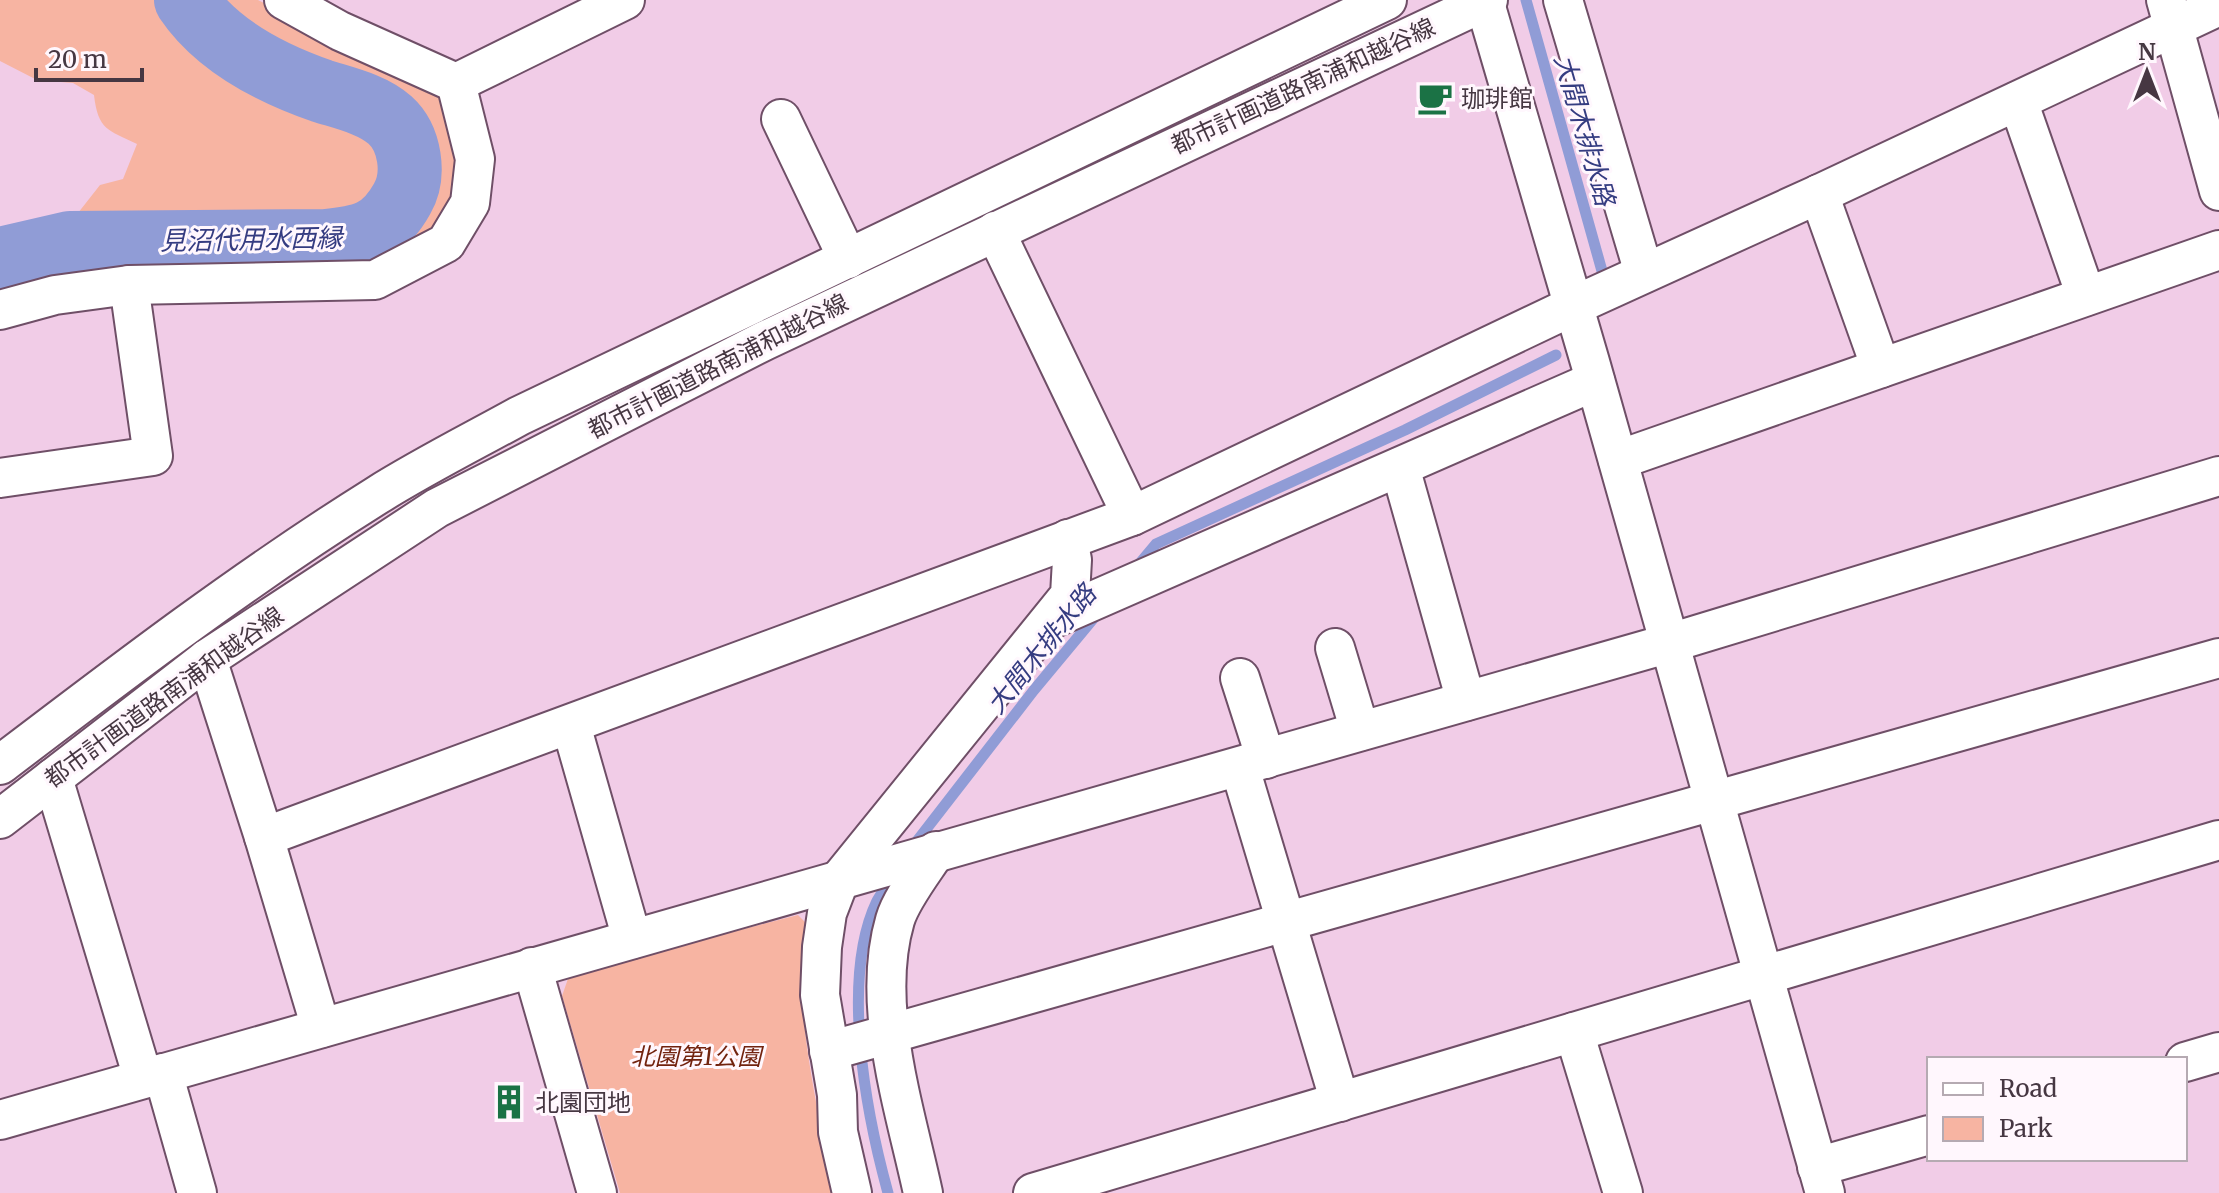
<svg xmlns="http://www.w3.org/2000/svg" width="2219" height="1193" font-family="Merriweather,'Noto Sans JP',serif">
	<rect width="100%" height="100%" fill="#f1cce7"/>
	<!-- green -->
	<g fill="#f7b4a2">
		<path d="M0,0h258l174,88 19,22v35l8,22 -7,18 -2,27 -24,23 -55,20 -85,-1 -125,8 -58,-8 -25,4 -13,-4 -8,-25 21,-16 22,-28 23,-6 14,-35c-29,-14 -39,-14 -43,-49l-21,-12 -36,-3 -37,-19z"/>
		<path d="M798,915l12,12c-25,54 13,204 24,266h-214l-58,-197 8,-23z"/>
	</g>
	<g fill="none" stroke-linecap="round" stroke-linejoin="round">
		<!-- stream -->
		<g stroke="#909cd6" stroke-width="11">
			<polyline points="1526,0 1602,271"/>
			<polyline points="1135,569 1156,544 1405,430 1556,355"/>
			<polyline points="910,850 1034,690 1098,613"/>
			<path d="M888,1193c-22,-80 -48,-215 -11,-292 5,-9 12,-18 17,-26"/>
		</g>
		<!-- river -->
		<path stroke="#909cd6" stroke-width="64" d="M0,259l70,-16 256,-2c37,-4 57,-8 76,-42 14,-24 8,-61 -12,-79 -18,-16 -46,-22 -68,-29 -52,-18 -105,-45 -136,-91"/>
		<!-- minor casing -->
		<g stroke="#6f4f67" stroke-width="42">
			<g id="minor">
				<polyline points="1484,0 1590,362 1825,1193"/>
				<polyline points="1563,0 1644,273"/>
				<polyline points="2166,0 2219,191"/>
				<polyline points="456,83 625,0"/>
				<polyline points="2018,101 2086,296"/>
				<polyline points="781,119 848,259"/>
				<polyline points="1819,194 1881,368"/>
				<polyline points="995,231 1132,516"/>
				<polyline points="0,310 55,295 129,285 375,280 446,243 470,203 475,159 456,83 340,31 284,0"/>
				<polyline points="1618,460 2219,250"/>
				<polyline points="1400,467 1466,701"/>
				<polyline points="0,478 153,456 129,285"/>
				<polyline points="1054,618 1595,381"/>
				<polyline points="1335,648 1360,731"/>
				<polyline points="207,659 264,837 321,1028"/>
				<polyline points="1240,678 1266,759"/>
				<polyline points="571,725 632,939"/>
				<path d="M0,765c122,-93 245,-187 376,-269 46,-29 96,-54 143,-80l868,-416"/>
				<polyline points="1240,768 1340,1102"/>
				<polyline points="53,778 143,1078"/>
				<polyline points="0,819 207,659 437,508 764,341 1488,0"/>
				<polyline points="264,837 1132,516 1573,306 1819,194 2219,6"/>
				<polyline points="532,967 597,1193"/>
				<polyline points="1574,1032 1623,1193"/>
				<polyline points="829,1051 2219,658"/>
				<polyline points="2185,1062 2219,1052"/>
				<polyline points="163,1073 197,1193"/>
				<polyline points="0,1120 1670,643 2219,476"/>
				<polyline points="1817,1167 1929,1135"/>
				<polyline points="852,1193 838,1132 837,1095 820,995 822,947 827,913 840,879 1070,595 1072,560 1068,539"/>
				<path d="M923,1193c-18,-84 -53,-188 -28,-273 6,-21 28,-49 41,-69"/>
				<polyline points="1033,1193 2219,840"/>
			</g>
		</g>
		<!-- minor -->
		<use href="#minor" stroke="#fff" stroke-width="38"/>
	</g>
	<!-- icons -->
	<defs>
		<g id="cafe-bare" transform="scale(2.76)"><path d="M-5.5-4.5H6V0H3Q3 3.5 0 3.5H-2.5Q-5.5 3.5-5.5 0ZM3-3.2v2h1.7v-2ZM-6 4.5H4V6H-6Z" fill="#1b7245" stroke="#fff7fd" stroke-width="2.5" paint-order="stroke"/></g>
		<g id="building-bare" transform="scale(2.76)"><path d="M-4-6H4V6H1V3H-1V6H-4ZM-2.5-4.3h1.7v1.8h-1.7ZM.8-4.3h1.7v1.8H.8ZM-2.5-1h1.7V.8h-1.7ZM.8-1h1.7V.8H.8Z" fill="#1b7245" stroke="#fff7fd" stroke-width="2.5" paint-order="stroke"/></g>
	</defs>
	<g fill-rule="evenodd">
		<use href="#cafe-bare" x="1435" y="98"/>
		<use href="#building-bare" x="509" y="1102"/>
	</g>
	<g text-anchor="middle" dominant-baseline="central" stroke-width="6" stroke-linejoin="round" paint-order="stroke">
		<!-- street labels -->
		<g font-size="24" fill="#463742" stroke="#fff7fd">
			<text transform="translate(1303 86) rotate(-25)">都市計画道路南浦和越谷線</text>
			<text transform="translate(718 366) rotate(-27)">都市計画道路南浦和越谷線</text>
			<text transform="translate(164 697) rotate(-36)">都市計画道路南浦和越谷線</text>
		</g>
		<!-- poi labels -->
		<g font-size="24" fill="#463742" stroke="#fff7fd" text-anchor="start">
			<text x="1461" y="98">珈琲館</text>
			<text x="535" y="1102">北園団地</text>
		</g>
		<!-- park labels -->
		<g font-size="24" font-style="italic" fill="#72230e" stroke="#fff7fd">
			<text x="696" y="1056">北園第1公園</text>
		</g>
		<!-- water labels -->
		<g font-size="26" font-style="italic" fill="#353c81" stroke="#fff7fd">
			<text transform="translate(1585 130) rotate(74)">大間木排水路</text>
			<text transform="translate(251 239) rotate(-1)">見沼代用水西縁</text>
			<text transform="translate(1041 649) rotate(-51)">大間木排水路</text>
		</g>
	</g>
	<!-- legend -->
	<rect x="1927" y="1057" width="260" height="104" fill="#fff7fd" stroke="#b5aab2" stroke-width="2"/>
	<rect x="1943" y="1083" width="40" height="12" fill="#ffffff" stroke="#b5aab2" stroke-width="2"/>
	<text x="1999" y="1097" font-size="24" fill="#463742">Road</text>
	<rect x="1943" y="1117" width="40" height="24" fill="#f7b4a2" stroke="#b5aab2" stroke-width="2"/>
	<text x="1999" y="1137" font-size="24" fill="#463742">Park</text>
	<!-- north arrow -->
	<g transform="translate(2147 72)" stroke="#fff7fd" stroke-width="6" paint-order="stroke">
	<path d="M0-6L14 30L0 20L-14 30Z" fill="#463742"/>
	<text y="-12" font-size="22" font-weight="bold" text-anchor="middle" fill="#463742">N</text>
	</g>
	<!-- scale -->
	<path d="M36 68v12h106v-12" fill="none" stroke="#463742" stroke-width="4"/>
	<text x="48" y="68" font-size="24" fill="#463742" stroke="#fff7fd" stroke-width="6" paint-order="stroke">20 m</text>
</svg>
